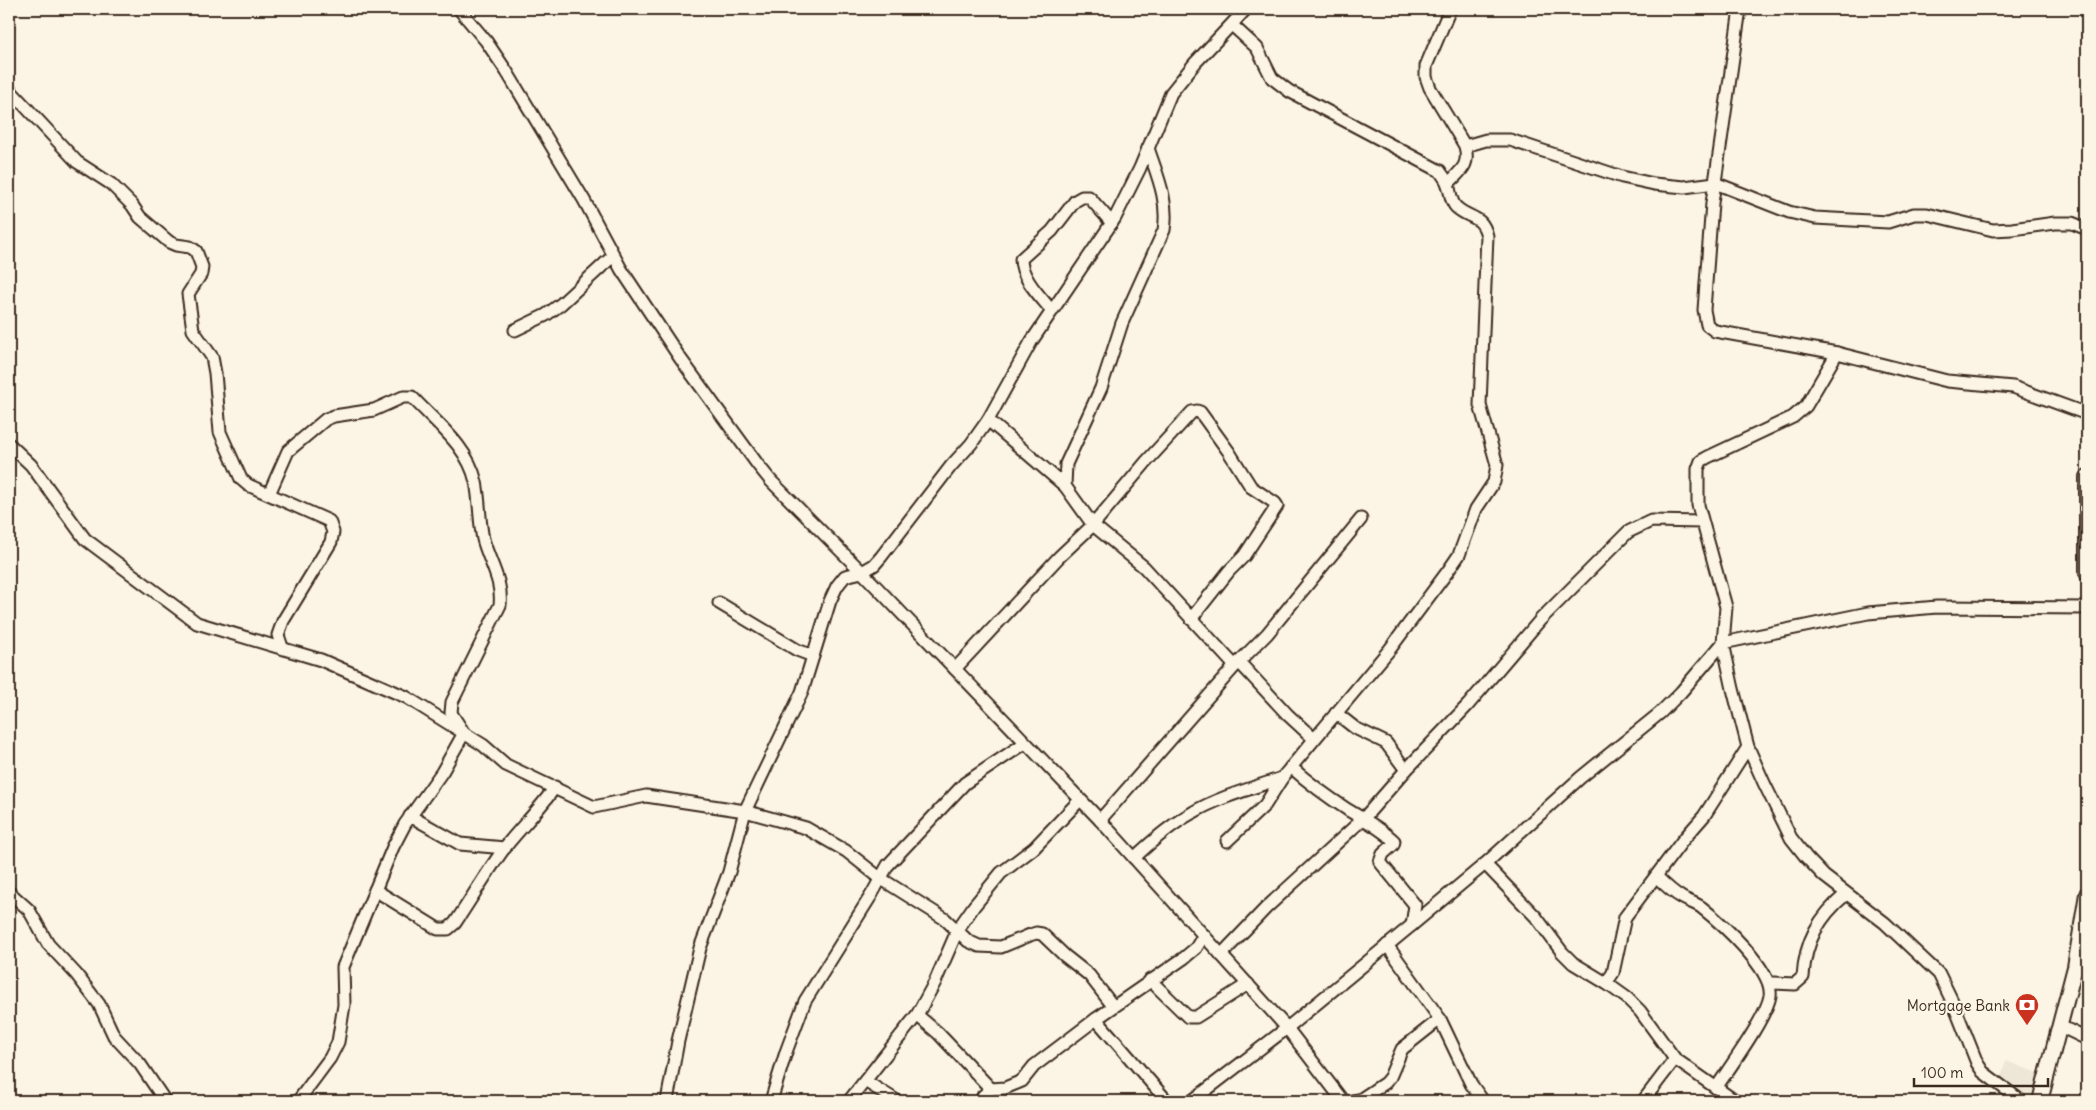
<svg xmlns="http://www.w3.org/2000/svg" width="2096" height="1110" font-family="Delius,sans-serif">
	<rect width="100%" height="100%" fill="#fcf5e5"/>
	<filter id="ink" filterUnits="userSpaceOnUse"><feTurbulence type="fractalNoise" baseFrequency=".02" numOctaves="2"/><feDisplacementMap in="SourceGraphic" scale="10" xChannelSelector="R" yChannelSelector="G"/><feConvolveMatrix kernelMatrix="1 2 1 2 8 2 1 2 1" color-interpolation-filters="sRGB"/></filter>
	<g filter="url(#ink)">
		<!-- built -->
		<polygon fill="#eee6d6" points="2006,1061 2038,1073 2032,1100 2000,1080"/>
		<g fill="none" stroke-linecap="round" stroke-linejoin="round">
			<!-- minor casing -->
			<g stroke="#3b2a1e" stroke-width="15">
				<g id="minor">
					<polyline points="459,9 486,41 507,72 584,200 621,269 680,358 758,465 771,481 862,572 1100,820 1287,1028 1343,1101"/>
					<polyline points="1740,9 1712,203 1704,310 1707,325 1715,331 1837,353 1947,381 2013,387 2087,414"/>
					<polyline points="9,89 77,162 111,184 132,205 140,217 169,242 176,245 190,247 196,251 202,267 201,274 188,294 193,330 212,357 215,373 220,432 241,479 248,485 329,521 333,532 331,542 283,621 278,635 282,647"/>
					<polyline points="1465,146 1486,140 1510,140 1622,177 1654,184 1684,187 1715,183 1789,212 1815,218 1888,222 1914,214 1927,214 1993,230 2012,229 2055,223 2072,223 2087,229"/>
					<path d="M1448,184c13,-14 22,-18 17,-38l-35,-58 -4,-11v-11l24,-57"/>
					<path d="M1052,311c-12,-15 -31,-33 -31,-52l31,-28 23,-30 7,-4h7l23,26"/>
					<polyline points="515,330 546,315 561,304 613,256"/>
					<polyline points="1837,353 1806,406 1793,417 1708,457 1701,461 1698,469 1698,505 1726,607 1723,643 1733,689 1748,747 1764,783 1791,838 1806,857 1824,876 1885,923 1939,974 1954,1005 1977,1063 1983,1072 2021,1101"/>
					<polyline points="988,420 1065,486 1093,525 1144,567 1235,666"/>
					<polyline points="9,444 31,465 85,539 197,623 321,660 406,697 483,745 506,765 594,807 646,796 745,811 806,828 846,851 880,878 945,919 968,941 979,946 1001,947 1030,935 1036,933 1042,934 1065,956 1089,975 1113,1006"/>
					<path d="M1065,486l1,-22 35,-76 21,-65 42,-93c5,-29 -7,-55 -16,-82"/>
					<path d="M269,494l19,-43 38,-32 8,-3 40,-6 29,-13h9c24,26 56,49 64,85 4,19 3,39 7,57 6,23 20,42 17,66l-48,97 -1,11 11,17"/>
					<polyline points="719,603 797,650 813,656"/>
					<polyline points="1239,662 1288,715 1314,739"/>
					<polyline points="955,669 1059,557 1093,525 1146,462 1192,412 1197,411 1200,412 1229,452 1251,487 1275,503 1277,506 1244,556 1229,571 1191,619"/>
					<polyline points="1336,713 1355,728 1386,743 1406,770"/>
					<path d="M1291,767c18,16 37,30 57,43 15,9 33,18 46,31l-1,4 -10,9 -3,8 35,43 -3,20"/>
					<polyline points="410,816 460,844 505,848"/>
					<polyline points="1100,820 1235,666 1267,634 1361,519"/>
					<path d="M1227,841l38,-36 17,-27 108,-129 58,-78 11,-16 17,-46 18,-27 3,-17 -17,-60 7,-169c-5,-22 -17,-16 -31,-29 -6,-6 -5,-15 -8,-22 -1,-5 -5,-9 -8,-14l-151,-80 -17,-13 -15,-30 -25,-23"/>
					<path d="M1134,858c18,-17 36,-33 58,-45 27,-16 61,-25 90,-35"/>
					<polyline points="1485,864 1536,917 1562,952 1573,963 1606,983 1627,998 1640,1011 1675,1059 1735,1101"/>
					<path d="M1657,877c7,7 15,15 24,20 6,4 14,6 20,10 19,15 73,63 69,89 -4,22 -40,71 -54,92"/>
					<path d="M375,890l63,39h10l7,-6c17,-25 33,-53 51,-77 16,-20 34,-37 49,-59"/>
					<polyline points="9,892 29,910 48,944 76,974 99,1004 114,1036 140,1064 165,1101"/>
					<polyline points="1387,945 1440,1019 1471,1084 1483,1101"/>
					<polyline points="1221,955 1266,908 1364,818 1406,770 1468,705 1541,619 1628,532 1651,521 1702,522"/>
					<polyline points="1150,980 1188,1017 1196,1017 1248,984"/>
					<polyline points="1606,983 1613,973 1625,917 1683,840 1704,816 1748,747"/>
					<path d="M1770,985l4,-2 21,1 8,-7c2,-36 16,-60 43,-83"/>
					<polyline points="917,1015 938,1033 991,1089"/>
					<polyline points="1096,1019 1167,1101"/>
					<polyline points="2060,1026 2087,1039"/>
					<polyline points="865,1081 897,1101"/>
					<polyline points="298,1101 330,1058 338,1042 344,1005 343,967 393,847 405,824 442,772 464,733"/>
					<polyline points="667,1101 678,1041 700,948 729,872 745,811 802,692 830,601 837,586 845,576 862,572 874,565 881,557 951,466 971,444 988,420 1031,342 1115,218 1140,168 1171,93 1195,63 1246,9"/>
					<polyline points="771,1101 786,1052 805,1001 872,894 888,865 965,783 1025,743"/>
					<polyline points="849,1101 917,1015 935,982 958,929 974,906 1001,873 1034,848 1080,800"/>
					<polyline points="981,1101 983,1096 991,1089 1005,1088 1022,1081 1034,1066 1096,1019 1184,958 1196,948 1204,935"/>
					<polyline points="1192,1101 1287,1028 1412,925 1485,864 1580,778 1660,713 1681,692 1723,643 1868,613 1937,607 2087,608"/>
					<polyline points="1352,1101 1361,1099 1385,1083 1390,1077 1402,1049 1440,1019"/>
					<polyline points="1643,1101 1675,1059"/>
				</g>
			</g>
			<!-- major casing -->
			<g stroke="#3b2a1e" stroke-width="18">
				<g id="major">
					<polyline points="2087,477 2087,573"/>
					<polyline points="2040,1101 2075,967 2087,894"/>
				</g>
			</g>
			<!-- minor -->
			<use href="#minor" stroke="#fcf5e5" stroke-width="11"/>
			<!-- major -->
			<use href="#major" stroke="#fcf5e5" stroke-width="14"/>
		</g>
	</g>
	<!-- icons -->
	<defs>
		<g id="bank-pin" transform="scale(1.25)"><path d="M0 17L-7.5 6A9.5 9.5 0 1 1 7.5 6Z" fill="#c8321e" stroke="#fcf5e5"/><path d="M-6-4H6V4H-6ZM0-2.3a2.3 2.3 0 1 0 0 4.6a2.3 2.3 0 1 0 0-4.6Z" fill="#fff"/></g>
	</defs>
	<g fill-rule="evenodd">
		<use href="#bank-pin" x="2027" y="1005"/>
	</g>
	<g text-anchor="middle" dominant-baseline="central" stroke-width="4.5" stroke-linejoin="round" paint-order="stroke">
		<!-- poi labels -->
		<g font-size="15" fill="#3b2a1e" stroke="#fcf5e5" text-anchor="end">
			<text x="2010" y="1005">Mortgage Bank</text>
		</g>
	</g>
	<!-- margin -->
	<rect width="2096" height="1110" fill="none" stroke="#fcf5e5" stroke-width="30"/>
	<rect x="15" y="15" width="2066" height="1080" fill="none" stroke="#3b2a1e" stroke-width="2" filter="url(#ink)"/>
	<!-- scale -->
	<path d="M1914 1078v8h134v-8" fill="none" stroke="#3b2a1e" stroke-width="2.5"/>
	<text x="1921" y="1078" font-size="15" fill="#3b2a1e" stroke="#fcf5e5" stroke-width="4" paint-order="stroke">100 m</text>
</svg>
